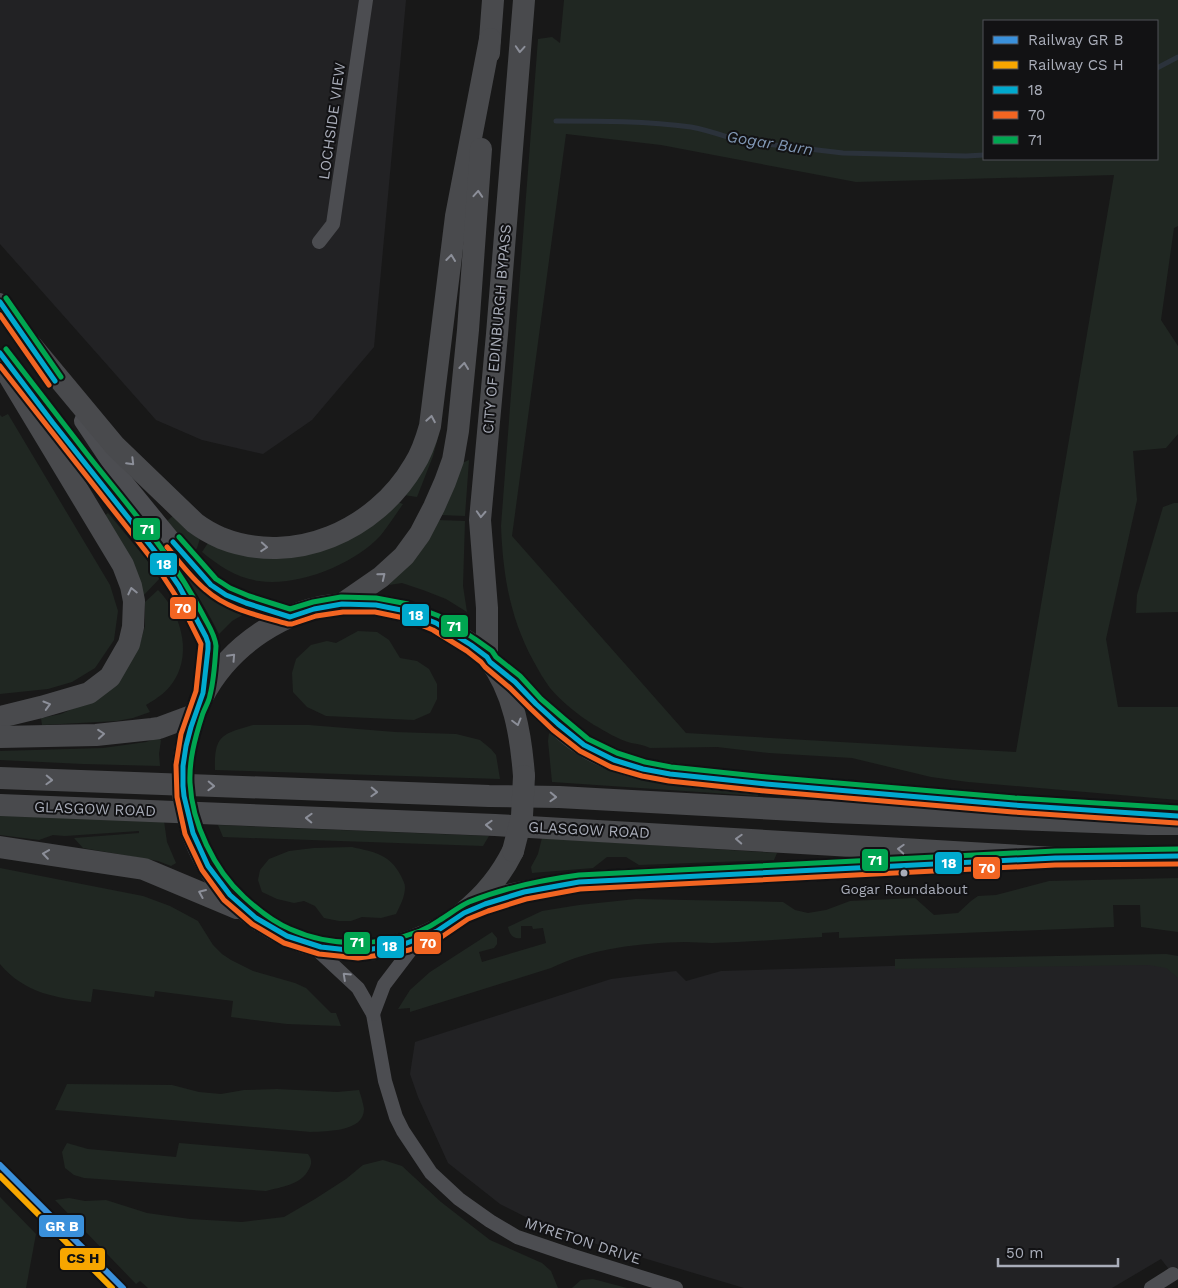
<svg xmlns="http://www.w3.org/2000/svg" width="1178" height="1288" font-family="'Work Sans',sans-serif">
	<rect width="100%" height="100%" fill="#181818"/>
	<!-- built -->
	<g fill="#222224">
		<polygon points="0,0 406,0 374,347 312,420 263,454 202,440 156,420 0,244"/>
		<polygon points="1166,958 1178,968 1178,1281 1161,1259 1112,1288 744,1288 553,1231 500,1204 448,1163 418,1097 410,1074 415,1042 611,979 676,971 686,981 721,971"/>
	</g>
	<!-- green -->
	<g fill="#202722" fill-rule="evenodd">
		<path d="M564,0h614v226l-4,2 -13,92 17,26v88l-12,14 -33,3 4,49 -31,139 12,68h60v93l-210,-18 -37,-5 -79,-19 -83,-5 -52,-6 -67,1c-7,-3 -12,-4 -19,-5 -12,-3 -26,-12 -37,-18 -16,-10 -32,-23 -44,-37 -6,-8 -11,-17 -16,-26 -24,-44 -31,-86 -33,-136l37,-487 14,-2 8,6zM984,21h173v138h-173zM566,134l95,11 195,37 258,-7 -98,577 -330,-19 -174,-197z"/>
		<polygon points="8,414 110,585 118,611 114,640 95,668 72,682 48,689 0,694 0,415 2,417"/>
		<polygon points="68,430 85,447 179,563 175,566"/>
		<polygon points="439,434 433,456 417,497 397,494"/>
		<polygon points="469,460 465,516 440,515 460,464"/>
		<path d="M392,500l11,4c-7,10 -14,21 -22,31 -26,29 -83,52 -122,46 -22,-3 -40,-15 -57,-29l8,-12 75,12z"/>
		<polygon points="1174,503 1178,503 1178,612 1136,613 1137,595 1163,507"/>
		<polygon points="108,513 161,577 142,597 103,517"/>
		<polygon points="174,515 201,535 197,548 193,552 167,521"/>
		<polygon points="438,520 465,521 463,586 467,612 446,599 423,590 402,583 389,585"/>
		<path d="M184,568c21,24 32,32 62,45l-14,8 -13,13c-11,-22 -23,-43 -39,-62z"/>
		<path d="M158,590c22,22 34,61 17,89 -7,12 -17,19 -29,26l4,7 -17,6 -16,3 -75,4 -1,-7 20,-4 29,-13 50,-58 5,-17v-24z"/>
		<polygon points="358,631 377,632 389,640 400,658 417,661 429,669 437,684 437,699 430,713 414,720 326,716 307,707 293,692 292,673 296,659 311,645 327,641 336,643"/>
		<path d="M253,725h56l86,7 61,2 24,6 11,9 5,6 4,24 -285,-9c-1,-35 7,-36 38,-45z"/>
		<polygon points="549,733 578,753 759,790 758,796 552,782 548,741"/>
		<polygon points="158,738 161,740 159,754 160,766 83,764 0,760 0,751 103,748 146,742"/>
		<polygon points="0,815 164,821 167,842 176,863 171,866 158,861 83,848 74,838 139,833 139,831 65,836 53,835 39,840 0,835"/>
		<polygon points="218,825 489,836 483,846 223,837"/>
		<polygon points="542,838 777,853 774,860 639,865 626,857 607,857 593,868 532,873 531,867 538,854"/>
		<path d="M352,847c22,5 38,7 49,29 2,4 4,8 4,11 0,10 -5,19 -9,27l-15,4 -19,-1 -11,4h-12l-15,-3 -9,-12 -11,-5 -10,2 -17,-4 -15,-7 -4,-12 2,-10 9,-11 20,-8 25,-3z"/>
		<path d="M0,868l143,28 27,10 28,15 15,24 9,9 9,6 22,11 42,12 11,5 25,25h5l5,13 -54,-2 -56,-7 2,-16 -78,-10 -1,6 -61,-8 -2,13c-35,-4 -67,-9 -91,-38z"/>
		<path d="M1178,878v54l-37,-5 -1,-22h-27l1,22 -275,11v-6l-17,1v4c-36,2 -73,5 -110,6 -9,0 -18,-1 -27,-1 -45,1 -93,6 -134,26l-141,44v-4l-12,1 12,-19 20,-18 62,-40 5,6v6l-3,4 -15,4 3,10 64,-19 -3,-15 -10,1 -1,-3h-11v12c-8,2 -12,-5 -13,-11l34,-16 37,-6 57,-6 147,3 12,8 13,3 18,-3 24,-9 65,-3 19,17 24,-2 13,-12 7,-5 18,-1 53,-14z"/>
		<polygon points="1166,954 1178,956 1178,978 1166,968 1149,965 895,969 895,959"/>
		<path d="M67,1084l105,1 27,7 22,2 23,-4 33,-1 60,3 22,-2c2,6 4,13 5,19 0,23 -37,22 -53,23l-256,-22z"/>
		<path d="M67,1143l21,6 88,8 3,-14 117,10 12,1c4,5 4,10 1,15 -8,16 -28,18 -43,22l-182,-13 -10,-3 -9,-7 -3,-16z"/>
		<polygon points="383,1160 402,1166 441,1202 490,1240 542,1263 551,1271 558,1288 148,1288 140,1281 136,1284 55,1200 69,1198 85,1201 106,1200 147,1213 190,1219 242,1222 284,1217 315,1199 346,1179 363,1165"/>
		<polygon points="0,1197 36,1234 26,1288 0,1288"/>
		<polygon points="593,1279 627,1288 572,1288 581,1280"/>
	</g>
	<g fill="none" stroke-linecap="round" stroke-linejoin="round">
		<!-- stream -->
		<g stroke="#2b323b" stroke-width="5">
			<polyline points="1157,68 1178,57"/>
			<path d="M556,121c45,0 91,0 135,6 17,3 33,9 49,14l103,12 123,3 18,-1"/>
		</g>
		<!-- minor -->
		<g stroke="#4c4d51" stroke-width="14">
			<polyline points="319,242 333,224 366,0"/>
			<polyline points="314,947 358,988 373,1014 385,1081 396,1117 403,1131 431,1173 459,1199 490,1221 517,1237 570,1255 676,1288"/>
			<polyline points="373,1014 384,985 419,939"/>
			<polyline points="1151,1288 1173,1274"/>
		</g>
		<!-- tertiary -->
		<g stroke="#4c4d51" stroke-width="18">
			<polyline points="0,302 37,354"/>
			<polyline points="28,390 153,549 171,574 193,610 208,644 203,693"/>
			<polyline points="83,421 121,478 188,560 211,585 226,595 246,603 290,617"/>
		</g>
		<!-- primary -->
		<g stroke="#494a4d" stroke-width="22">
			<polyline points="489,53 493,0"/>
			<path d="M31,345l84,101 80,77c8,6 17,11 26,15 73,29 155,-8 193,-73 8,-12 12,-25 16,-39l26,-210 34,-177"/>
			<polyline points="0,361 123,565 131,586 134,601 133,627 129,644 110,677 89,693 41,707 0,717"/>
			<polyline points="342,604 381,577 404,556 420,534 434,507 445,482 453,460 458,431 468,330 481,149"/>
			<polyline points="487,657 487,608 480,520 497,334 524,0"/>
			<path d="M490,662c34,24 58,60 93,83 39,25 86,29 131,34 29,3 58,6 87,8 66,6 133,11 200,17"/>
			<polyline points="0,737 96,735 152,729 159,728 194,715"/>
			<path d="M183,765c3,-24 8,-47 20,-69 27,-51 82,-88 139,-92 28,-2 56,4 82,14 16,7 53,27 64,40 26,33 33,78 36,118"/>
			<polyline points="0,778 489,796 559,797 832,812 1148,824 1178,824"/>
			<polyline points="0,805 495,825 1055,858 1178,856"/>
			<path d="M192,833c7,17 14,33 25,47 4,6 10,12 16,17 5,5 10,11 16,16 88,70 215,37 264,-62"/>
			<polyline points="0,847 144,869 237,908"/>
			<polyline points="469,910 508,895 533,890 579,882 939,864"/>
		</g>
		<!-- primary-bridge -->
		<g stroke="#494a4d" stroke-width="22">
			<polyline points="183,765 183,795 192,833"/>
			<polyline points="513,851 522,816 524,776"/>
		</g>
		<!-- bus-1 casing -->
		<g stroke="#121214" stroke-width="9">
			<g id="bus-1">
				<polyline points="0,302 55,381"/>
				<polyline points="0,353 53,423 157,554 179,586 206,637 208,643 208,649 203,693 191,727 186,746 183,766 183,786 184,796 193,833 208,866 230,895 256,918 287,936 321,947 357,951 395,946 407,943 437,931 464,913 485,904 524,892 579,882 1055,858 1178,856"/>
				<polyline points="173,542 211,585 226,595 246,603 290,617 314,609 342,604 376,605 406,611 436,623 471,645 487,657 490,662 515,682 536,704 558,724 584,745 614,760 643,769 670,774 766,784 1014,805 1178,816"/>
			</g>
		</g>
		<!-- bus-2 casing -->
		<g stroke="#121214" stroke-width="9">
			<g id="bus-2">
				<polyline points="0,315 49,385"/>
				<polyline points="0,366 151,558 172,590 182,606 201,644 196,691 181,734 176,765 177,797 185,834 202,870 224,900 252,924 284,943 319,954 358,958 396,953 409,950 440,938 468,919 488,911 526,899 580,889 1055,865 1178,864"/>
				<path d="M167,547c12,14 24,31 39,43 22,20 55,26 82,34h4l24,-8 27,-4h32l29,6 29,12 34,21 14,11 4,5 25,21 21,21 22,21 27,21 31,16 31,9 27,5 96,10 248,21 164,11"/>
			</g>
		</g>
		<!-- bus-3 casing -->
		<g stroke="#121214" stroke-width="9">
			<g id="bus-3">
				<polyline points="6,298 61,377"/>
				<path d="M6,349c27,35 54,70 81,105 41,52 86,102 116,161 5,10 12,19 13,31 -1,16 -2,34 -6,49 -1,7 -6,14 -8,21 -7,22 -13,44 -12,67 2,40 24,87 54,114 14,13 29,25 46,32 40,18 89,18 130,2 7,-3 13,-6 20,-11 10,-6 18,-13 29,-18 35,-14 72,-22 110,-27l476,-24 123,-2"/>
				<polyline points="179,537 216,579 230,588 249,596 290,609 313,602 341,597 376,598 408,604 439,616 475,639 492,651 496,657 520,676 541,699 563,718 588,739 617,753 645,762 671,767 767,777 1015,798 1178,808"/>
			</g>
		</g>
		<!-- bus-1 -->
		<use href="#bus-1" stroke="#00a9ce" stroke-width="5"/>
		<!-- bus-2 -->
		<use href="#bus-2" stroke="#f26522" stroke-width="5"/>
		<!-- bus-3 -->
		<use href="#bus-3" stroke="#00a651" stroke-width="5"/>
		<!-- rail-1 casing -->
		<g stroke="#121214" stroke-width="10">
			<polyline id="rail-1" points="0,1165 123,1288"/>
		</g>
		<!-- rail-2 casing -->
		<g stroke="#121214" stroke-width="10">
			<polyline id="rail-2" points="0,1176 112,1288"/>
		</g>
		<!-- rail-1 -->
		<use href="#rail-1" stroke="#3a90db" stroke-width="6"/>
		<!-- rail-2 -->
		<use href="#rail-2" stroke="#f7a600" stroke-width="6"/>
	</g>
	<!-- one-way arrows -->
	<defs><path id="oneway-chevron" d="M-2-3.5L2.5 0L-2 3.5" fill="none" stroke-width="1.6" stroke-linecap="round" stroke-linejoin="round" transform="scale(1.25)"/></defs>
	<g stroke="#8c8f99">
		<use href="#oneway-chevron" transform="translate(520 49) rotate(94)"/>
		<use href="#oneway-chevron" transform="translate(478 194) rotate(-86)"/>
		<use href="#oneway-chevron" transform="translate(451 258) rotate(-83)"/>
		<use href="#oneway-chevron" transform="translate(464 366) rotate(-84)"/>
		<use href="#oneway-chevron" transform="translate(431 419) rotate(-80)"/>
		<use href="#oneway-chevron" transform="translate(131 462) rotate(45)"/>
		<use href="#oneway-chevron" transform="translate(481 514) rotate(93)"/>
		<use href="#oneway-chevron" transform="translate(264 547) rotate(4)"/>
		<use href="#oneway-chevron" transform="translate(382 576) rotate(-39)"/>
		<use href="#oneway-chevron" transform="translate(132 591) rotate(-103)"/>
		<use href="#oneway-chevron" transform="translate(232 657) rotate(-47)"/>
		<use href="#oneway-chevron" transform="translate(47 705) rotate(-16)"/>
		<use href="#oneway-chevron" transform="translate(517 722) rotate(75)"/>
		<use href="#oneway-chevron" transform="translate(101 734) rotate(-5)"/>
		<use href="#oneway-chevron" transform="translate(49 780) rotate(2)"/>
		<use href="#oneway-chevron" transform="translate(211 786) rotate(2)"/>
		<use href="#oneway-chevron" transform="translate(374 792) rotate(2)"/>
		<use href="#oneway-chevron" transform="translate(553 797) rotate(2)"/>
		<use href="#oneway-chevron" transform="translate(309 818) rotate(-178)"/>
		<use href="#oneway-chevron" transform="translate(489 825) rotate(-178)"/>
		<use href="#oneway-chevron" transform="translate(739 839) rotate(-177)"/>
		<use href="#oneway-chevron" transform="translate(901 849) rotate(-177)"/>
		<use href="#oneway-chevron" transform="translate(46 854) rotate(-172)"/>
		<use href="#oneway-chevron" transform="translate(202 893) rotate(-157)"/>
	</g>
	<use stroke="#8d909a" href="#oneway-chevron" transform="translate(346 976) rotate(-137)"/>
	<!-- markers -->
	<circle fill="#a9adb9" stroke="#121214" stroke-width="2" cx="904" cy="873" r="4.5"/>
	<g text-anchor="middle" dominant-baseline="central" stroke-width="4" stroke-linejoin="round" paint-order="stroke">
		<!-- bus labels -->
		<g font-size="14" fill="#a9adb9" stroke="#121214">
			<text x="904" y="889">Gogar Roundabout</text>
		</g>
		<!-- street labels -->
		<g font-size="15" fill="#a9adb9" stroke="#121214">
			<text transform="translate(332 121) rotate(-82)">LOCHSIDE VIEW</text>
			<text transform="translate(497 329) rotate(-85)">CITY OF EDINBURGH BYPASS</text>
			<text transform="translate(95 809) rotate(2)">GLASGOW ROAD</text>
			<text transform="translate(589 830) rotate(3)">GLASGOW ROAD</text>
			<text transform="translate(583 1241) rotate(18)">MYRETON DRIVE</text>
		</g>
		<!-- water labels -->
		<g font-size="16" font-style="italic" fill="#8097b4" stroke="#121214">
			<text transform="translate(770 143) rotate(9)">Gogar Burn</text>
		</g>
	</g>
	<g stroke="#121214" stroke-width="2">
		<rect x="132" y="517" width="29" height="24" rx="5" fill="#00a651"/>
		<rect x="149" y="552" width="29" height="24" rx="5" fill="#00a9ce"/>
		<rect x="169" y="596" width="28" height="24" rx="5" fill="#f26522"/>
		<rect x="401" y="603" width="29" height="24" rx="5" fill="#00a9ce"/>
		<rect x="440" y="614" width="29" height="24" rx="5" fill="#00a651"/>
		<rect x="861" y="848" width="28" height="24" rx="5" fill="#00a651"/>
		<rect x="934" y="851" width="29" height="24" rx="5" fill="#00a9ce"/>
		<rect x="972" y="856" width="29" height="24" rx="5" fill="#f26522"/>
		<rect x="343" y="931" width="28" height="24" rx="5" fill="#00a651"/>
		<rect x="413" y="931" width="29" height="24" rx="5" fill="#f26522"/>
		<rect x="376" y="935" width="29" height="24" rx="5" fill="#00a9ce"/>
		<rect x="38" y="1214" width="47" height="24" rx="5" fill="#3a90db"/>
		<rect x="59" y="1247" width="47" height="24" rx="5" fill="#f7a600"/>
	</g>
	<g font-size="14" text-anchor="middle" font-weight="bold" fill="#fff">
		<text x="147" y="534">71</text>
		<text x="164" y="569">18</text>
		<text x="183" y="613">70</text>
		<text x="416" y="620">18</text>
		<text x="454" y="631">71</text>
		<text x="875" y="865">71</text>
		<text x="949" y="868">18</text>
		<text x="987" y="873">70</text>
		<text x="357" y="947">71</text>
		<text x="428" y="948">70</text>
		<text x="390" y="951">18</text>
		<text x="62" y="1231">GR B</text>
	</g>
	<g font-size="14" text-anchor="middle" font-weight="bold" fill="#111">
		<text x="83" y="1263">CS H</text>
	</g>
	<!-- legend -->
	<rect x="983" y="20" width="175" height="140" fill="#121214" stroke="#4e5056"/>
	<rect x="993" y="36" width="25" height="8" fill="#3a90db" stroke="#4e5056"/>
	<text x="1028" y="45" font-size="15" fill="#a9adb9">Railway GR B</text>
	<rect x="993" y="61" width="25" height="8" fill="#f7a600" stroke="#4e5056"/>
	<text x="1028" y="70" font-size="15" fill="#a9adb9">Railway CS H</text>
	<rect x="993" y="86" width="25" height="8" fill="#00a9ce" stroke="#4e5056"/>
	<text x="1028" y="95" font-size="15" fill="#a9adb9">18</text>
	<rect x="993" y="111" width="25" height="8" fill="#f26522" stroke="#4e5056"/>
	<text x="1028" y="120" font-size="15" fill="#a9adb9">70</text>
	<rect x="993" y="136" width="25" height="8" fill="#00a651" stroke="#4e5056"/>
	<text x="1028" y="145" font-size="15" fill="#a9adb9">71</text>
	<!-- scale -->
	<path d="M998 1258v8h120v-8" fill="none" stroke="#a9adb9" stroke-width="2.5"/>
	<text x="1006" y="1258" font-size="15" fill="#a9adb9" stroke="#121214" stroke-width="4" paint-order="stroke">50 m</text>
</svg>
